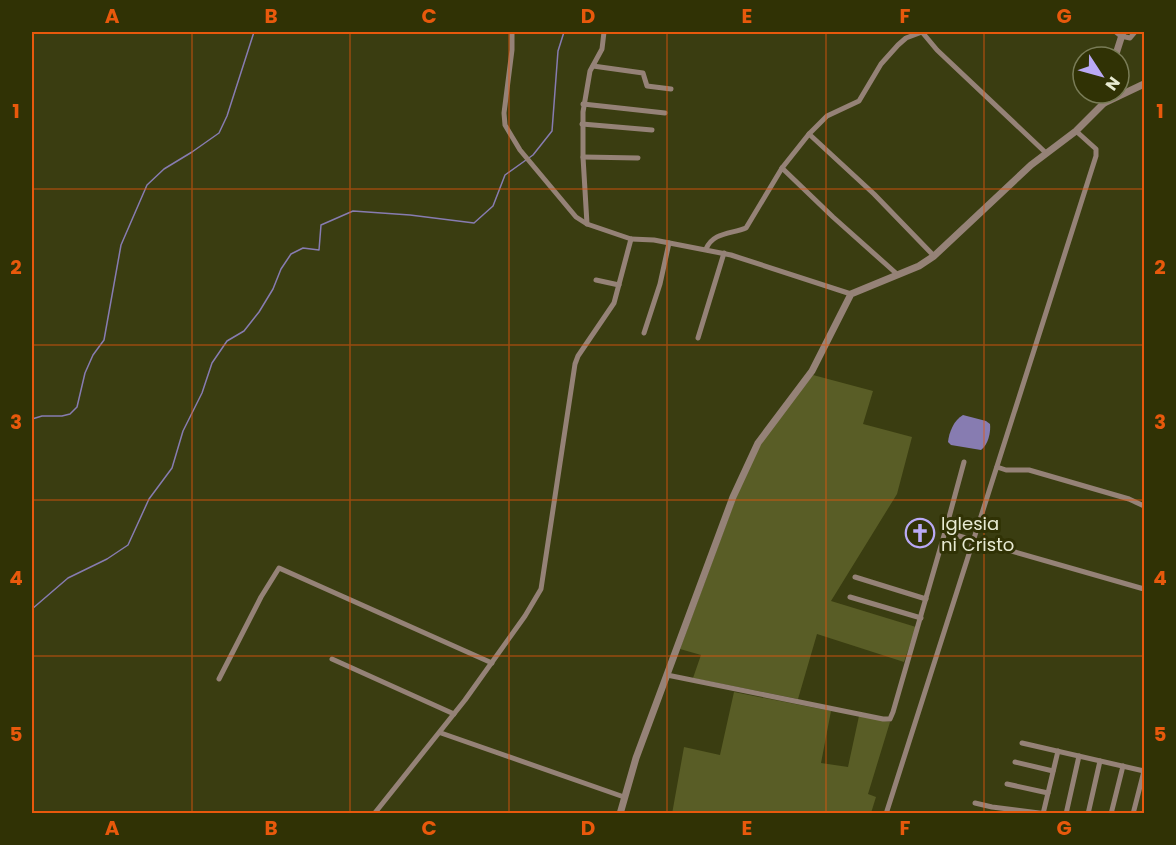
<svg xmlns="http://www.w3.org/2000/svg" width="1176" height="845" font-family="Poppins,sans-serif">
	<rect width="100%" height="100%" fill="#3a3d11"/>
	<!-- green -->
	<g fill="#595d26">
		<polygon points="813,375 873,391 863,424 912,437 897,494 831,601 916,627 904,662 817,634 798,699 693,678 701,655 680,649 736,498 754,455 774,424"/>
		<polygon points="734,692 831,711 821,763 848,767 859,716 890,722 868,794 876,797 871,813 672,814 684,747 720,755"/>
	</g>
	<!-- water -->
	<path fill="#877cb1" d="M963,415l23,6 4,3c1,8 -2,21 -9,26l-30,-5 -3,-3c1,-10 6,-22 15,-27z"/>
	<g fill="none" stroke-linecap="round" stroke-linejoin="round">
		<!-- stream -->
		<g stroke="#877cb1" stroke-width="1.5">
			<polyline points="32,419 42,416 62,416 70,414 77,407 85,373 93,355 104,340 121,245 147,185 164,169 192,152 219,133 227,116 254,32"/>
			<polyline points="32,609 68,578 107,559 128,545 149,499 172,468 183,431 202,393 212,363 227,341 244,331 259,312 273,289 281,269 291,254 303,248 319,250 321,225 353,211 410,215 474,223 493,206 505,175 533,155 552,131 558,51 564,32"/>
		</g>
		<!-- minor -->
		<g stroke="#958277" stroke-width="5">
			<polyline points="512,32 512,50 504,113 505,125 520,150 576,217 587,224 631,239 654,240 731,255 851,294"/>
			<polyline points="1116,32 1121,36 1130,38 1135,32"/>
			<polyline points="593,66 643,73 647,86 671,89"/>
			<polyline points="583,104 665,113"/>
			<polyline points="582,124 652,130"/>
			<polyline points="809,134 874,194 934,256"/>
			<polyline points="583,157 638,158"/>
			<polyline points="782,168 809,134 827,116 859,101 881,64 898,45 906,38 922,32 937,50 1046,153"/>
			<polyline points="587,224 583,157 583,112 590,71 602,49 604,32"/>
			<path d="M706,249c7,-17 25,-15 40,-21l36,-60 51,49 65,58"/>
			<polyline points="596,280 619,285"/>
			<polyline points="644,333 660,284 669,243"/>
			<polyline points="698,338 724,253"/>
			<polyline points="997,467 1006,470 1029,470 1129,499 1144,506"/>
			<polyline points="945,532 964,462"/>
			<polyline points="855,577 926,599"/>
			<polyline points="850,597 921,618"/>
			<polyline points="332,659 454,714"/>
			<polyline points="667,675 883,719 890,719 893,712 945,532 1144,589"/>
			<polyline points="219,679 261,597 279,568 492,663"/>
			<polyline points="441,733 624,797"/>
			<polyline points="1022,743 1144,771"/>
			<polyline points="1015,762 1053,771"/>
			<polyline points="1007,784 1048,793"/>
			<polyline points="975,803 992,807 1047,814"/>
			<polyline points="374,814 465,700 525,616 541,589 575,364 578,356 614,303 631,239"/>
			<polyline points="886,814 1096,156 1096,149 1076,131"/>
			<polyline points="1043,814 1058,751"/>
			<polyline points="1066,814 1079,756"/>
			<polyline points="1088,814 1100,761"/>
			<polyline points="1111,814 1123,766"/>
			<polyline points="1133,814 1144,771"/>
		</g>
		<!-- tertiary -->
		<g stroke="#958277" stroke-width="7">
			<polyline points="1115,57 1123,32"/>
			<polyline points="1104,103 1105,93"/>
			<polyline points="620,814 636,758 733,497 758,443 812,371 851,294 919,266 934,256 1031,165 1076,131 1104,103 1144,84"/>
		</g>
	</g>
	<!-- grid -->
	<path fill="none" stroke="#e8590c" stroke-width="1.5" stroke-opacity="0.55" d="M192,32v782M350,32v782M509,32v782M667,32v782M826,32v782M984,32v782M32,189h1112M32,345h1112M32,500h1112M32,656h1112"/>
	<!-- icons -->
	<defs>
		<g id="church-ring" transform="scale(1.5)"><circle r="9.5" fill="#303205" stroke="#baaaf6" stroke-width="1.5"/><path d="M-1.2-6h2.4v3.5h3.3v2.4h-3.3V6h-2.4V-.1h-3.3v-2.4h3.3Z" fill="#baaaf6"/></g>
	</defs>
	<g fill-rule="evenodd">
		<use href="#church-ring" x="920" y="533"/>
	</g>
	<g text-anchor="middle" dominant-baseline="central" stroke-width="6" stroke-linejoin="round" paint-order="stroke">
		<!-- poi labels -->
		<g font-size="18" fill="#e7ead2" stroke="#303205" text-anchor="start">
			<text x="941" y="523">Iglesia<tspan x="941" dy="21">ni Cristo</tspan></text>
		</g>
	</g>
	<!-- border -->
	<rect width="1176" height="845" fill="none" stroke="#303205" stroke-width="66"/>
	<!-- north arrow -->
	<g transform="translate(1101 75) rotate(126)"><circle r="28" fill="#303205" stroke="#797c57" stroke-width="1.5"/>
	<path d="M0-4.5L10 22L0 15L-10 22Z" fill="#baaaf6"/>
	<text y="-9" font-size="16" font-weight="bold" text-anchor="middle" fill="#e7ead2">N</text>
	</g>
	<rect x="33" y="33" width="1110" height="779" fill="none" stroke="#e8590c" stroke-width="2"/>
	<g font-size="20" text-anchor="middle" font-weight="bold" fill="#e8590c">
		<text x="112" y="23">A</text>
		<text x="271" y="23">B</text>
		<text x="429" y="23">C</text>
		<text x="588" y="23">D</text>
		<text x="747" y="23">E</text>
		<text x="905" y="23">F</text>
		<text x="1064" y="23">G</text>
		<text x="16" y="118">1</text>
		<text x="1160" y="118">1</text>
		<text x="16" y="274">2</text>
		<text x="1160" y="274">2</text>
		<text x="16" y="429">3</text>
		<text x="1160" y="429">3</text>
		<text x="16" y="585">4</text>
		<text x="1160" y="585">4</text>
		<text x="16" y="741">5</text>
		<text x="1160" y="741">5</text>
		<text x="112" y="835">A</text>
		<text x="271" y="835">B</text>
		<text x="429" y="835">C</text>
		<text x="588" y="835">D</text>
		<text x="747" y="835">E</text>
		<text x="905" y="835">F</text>
		<text x="1064" y="835">G</text>
	</g>
</svg>
